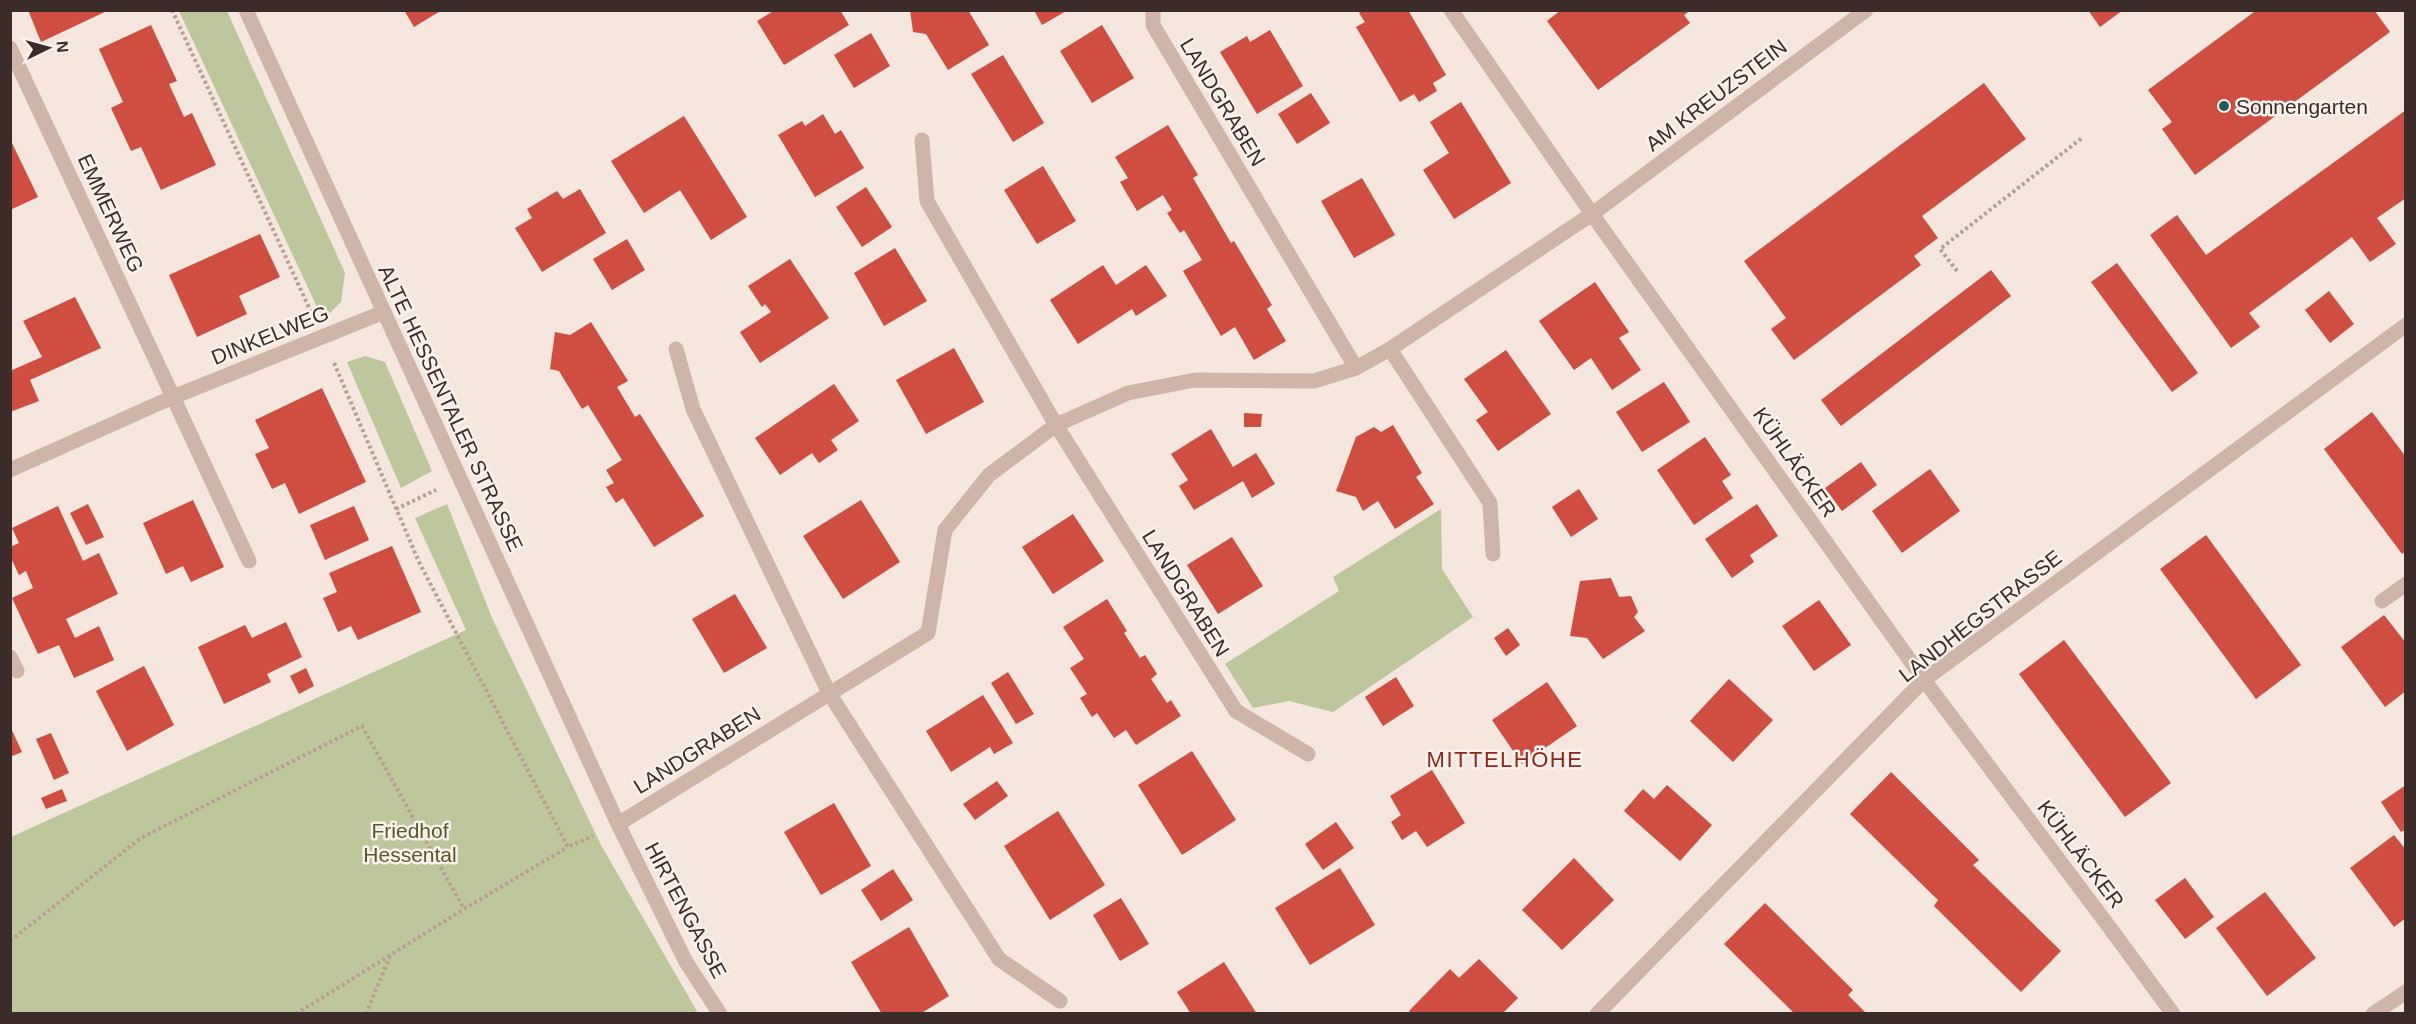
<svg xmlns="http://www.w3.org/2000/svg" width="2416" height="1024" font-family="Helvetica,sans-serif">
	<rect width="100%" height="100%" fill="#f5e7de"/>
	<!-- green -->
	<g fill="#bec69c">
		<polygon points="179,11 227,11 345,273 341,302 323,320"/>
		<polygon points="365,356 385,362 432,471 401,488 347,362"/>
		<polygon points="447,504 492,618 601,845 698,1013 11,1013 11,837 466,630 415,518"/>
		<polygon points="1441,509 1442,569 1473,617 1333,712 1289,701 1253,708 1225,664 1339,591 1333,577"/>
	</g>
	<!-- building -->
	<g fill="#cf4e41">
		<polygon points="28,10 109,10 41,42"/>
		<polygon points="404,10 442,10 414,27"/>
		<polygon points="775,10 840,10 849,25 784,65 757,21"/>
		<polygon points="910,10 968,10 989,45 948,70 926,34 913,32"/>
		<polygon points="1034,10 1068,10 1042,25"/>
		<polygon points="1363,10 1408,10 1446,75 1433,83 1437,91 1419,102 1414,94 1400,102 1356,27 1365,22 1359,13"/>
		<polygon points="1561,10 1691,10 1684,15 1690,23 1598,90 1547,21"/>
		<polygon points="2088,10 2123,10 2100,27"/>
		<polygon points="2253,10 2374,10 2390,32 2195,175 2162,129 2172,122 2148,90 2254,12"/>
		<polygon points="151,25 177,81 169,84 184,117 192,113 216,165 161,190 141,147 131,151 111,108 123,102 99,49"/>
		<polygon points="1102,25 1134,78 1092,103 1060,51"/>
		<polygon points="1270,30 1303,86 1257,114 1220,52 1247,36 1250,42"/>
		<polygon points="871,33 890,66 854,88 834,55"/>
		<polygon points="1003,55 1044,123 1013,142 971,74"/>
		<polygon points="1984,83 2026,139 1922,216 1938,238 1914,256 1921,265 1794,360 1771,329 1786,318 1744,261"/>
		<polygon points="1311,93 1330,123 1297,144 1278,114"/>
		<polygon points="1461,102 1511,183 1454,219 1423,170 1449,153 1430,122"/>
		<polygon points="2406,110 2406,198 2377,218 2396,244 2370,262 2352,237 2249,313 2260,327 2231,348 2150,235 2177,215 2206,255"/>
		<polygon points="823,114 835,134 841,130 864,168 815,197 778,135 802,121 805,126"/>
		<polygon points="684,116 747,217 711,240 680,190 644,213 611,161"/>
		<polygon points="1168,125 1198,175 1193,178 1231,243 1234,241 1272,305 1267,309 1286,341 1254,360 1235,327 1221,336 1183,271 1202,260 1184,230 1180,233 1167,213 1172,210 1163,195 1137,211 1120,182 1128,178 1115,157"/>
		<polygon points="10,139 38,197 10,210"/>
		<polygon points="1043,166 1076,221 1037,244 1004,190"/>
		<polygon points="1362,178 1395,235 1354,258 1321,201"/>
		<polygon points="866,187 892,227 862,247 836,207"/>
		<polygon points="580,189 606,233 542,272 515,228 532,218 527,209 557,191 563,199"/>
		<polygon points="260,234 280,277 239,296 247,314 197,337 169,275"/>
		<polygon points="627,239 645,270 612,290 593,259"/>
		<polygon points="895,248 927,301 884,326 854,273"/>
		<polygon points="790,259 829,318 760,363 740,332 771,312 765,304 762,307 748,286"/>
		<polygon points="2117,263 2198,373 2172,392 2091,282"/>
		<polygon points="1103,265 1116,285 1146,265 1167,296 1136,316 1132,309 1078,344 1050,300"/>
		<polygon points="1991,270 2011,296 1841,426 1821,400"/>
		<polygon points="1595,282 1629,332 1619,338 1641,370 1612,390 1591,358 1574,370 1539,321"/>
		<polygon points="2329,291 2354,324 2330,343 2305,310"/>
		<polygon points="75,297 101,348 30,380 39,401 10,412 10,371 42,357 23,321"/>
		<polygon points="591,322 628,381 617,387 635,417 640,414 704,516 654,547 623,498 616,503 606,487 614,483 606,470 622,460 588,405 582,409 559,371 550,369 555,332 570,335"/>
		<polygon points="954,348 984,402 926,434 896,380"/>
		<polygon points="1506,350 1551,414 1498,451 1476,420 1488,412 1464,379"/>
		<polygon points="1664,382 1690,422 1642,452 1616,412"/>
		<polygon points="834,384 859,421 831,440 838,450 819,463 812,453 780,475 755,438"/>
		<polygon points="322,388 366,482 299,514 285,483 272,489 255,454 269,448 255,420"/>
		<polygon points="2372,412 2406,457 2406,551 2402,554 2324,449"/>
		<polygon points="1244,413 1262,414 1261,427 1244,427"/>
		<polygon points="1393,425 1422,473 1416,477 1434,504 1395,529 1378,501 1363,511 1356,497 1336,491 1356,437 1374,427 1381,432"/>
		<polygon points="1211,429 1233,467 1256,453 1275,484 1252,498 1243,481 1194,510 1179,486 1188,480 1171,454"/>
		<polygon points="1705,437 1731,475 1722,481 1733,498 1694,525 1657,470"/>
		<polygon points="1861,462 1877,485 1842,511 1825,488"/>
		<polygon points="1930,469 1960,511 1902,553 1872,511"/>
		<polygon points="1579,489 1598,519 1571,537 1552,507"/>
		<polygon points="193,500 224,567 191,582 183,566 166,574 143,523"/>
		<polygon points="861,500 900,562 843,599 803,536"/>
		<polygon points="88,504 104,537 86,545 70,513"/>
		<polygon points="1757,504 1778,536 1750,555 1754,562 1732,578 1705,539"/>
		<polygon points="58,506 83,561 99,553 118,594 66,619 75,638 99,626 114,660 74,678 59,645 38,654 12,598 33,588 26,571 19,575 10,556 10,547 19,543 12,528"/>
		<polygon points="354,506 369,540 325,560 310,525"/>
		<polygon points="1073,514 1104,561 1053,594 1022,547"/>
		<polygon points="2206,535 2301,665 2256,699 2160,569"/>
		<polygon points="1232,537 1263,586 1218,614 1187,565"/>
		<polygon points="392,546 421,612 358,640 351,626 338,632 323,598 337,592 329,573"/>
		<polygon points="1611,578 1619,597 1631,596 1638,612 1634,617 1645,631 1603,659 1587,638 1570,636 1580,581"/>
		<polygon points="735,594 767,648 724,673 692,619"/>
		<polygon points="1107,599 1127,631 1124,633 1140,658 1145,655 1157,674 1151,679 1167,703 1171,700 1181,716 1136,745 1126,730 1114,738 1097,713 1092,717 1080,698 1087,694 1070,668 1084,659 1063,627"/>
		<polygon points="1819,600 1851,645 1814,671 1782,626"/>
		<polygon points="2384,615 2406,643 2406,691 2385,707 2341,647"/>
		<polygon points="286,622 302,657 267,674 271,682 224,704 198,647 245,625 252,638"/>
		<polygon points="1508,628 1520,645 1506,656 1494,638"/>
		<polygon points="2064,640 2171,783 2125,817 2019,674"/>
		<polygon points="144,666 174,725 127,751 96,691"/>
		<polygon points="306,668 314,686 299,694 290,676"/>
		<polygon points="1008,672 1034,714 1016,724 991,683"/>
		<polygon points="1396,677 1414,706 1383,726 1365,697"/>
		<polygon points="1729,679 1773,720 1733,762 1690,721"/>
		<polygon points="1547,682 1577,726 1522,764 1492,720"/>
		<polygon points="983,695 1013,743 994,754 990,747 951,772 926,731"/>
		<polygon points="10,726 22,752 10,757"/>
		<polygon points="51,733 69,773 54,780 36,739"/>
		<polygon points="1192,751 1236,820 1182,855 1138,785"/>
		<polygon points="1432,770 1465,823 1427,847 1416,831 1402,840 1391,822 1401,815 1390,796"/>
		<polygon points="1891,772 1979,860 1973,865 2061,951 2021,992 1934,906 1938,900 1850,814"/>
		<polygon points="997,781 1008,796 975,820 963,804"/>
		<polygon points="1667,785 1712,825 1680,861 1624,811 1643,789 1654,799"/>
		<polygon points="2406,785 2406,829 2401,832 2381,802"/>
		<polygon points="62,789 67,801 46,809 41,798"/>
		<polygon points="834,803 871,866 821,895 784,832"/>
		<polygon points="1058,811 1105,885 1050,920 1004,846"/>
		<polygon points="1336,822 1354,848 1323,870 1305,844"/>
		<polygon points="2394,835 2406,850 2406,918 2394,927 2350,868"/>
		<polygon points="1574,858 1614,900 1562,950 1522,910"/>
		<polygon points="1340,868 1375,925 1310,965 1275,908"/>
		<polygon points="893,869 913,900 881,921 861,890"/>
		<polygon points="2185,878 2214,917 2185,939 2155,900"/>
		<polygon points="2265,892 2316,958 2267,996 2216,928"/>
		<polygon points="1121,898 1149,944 1120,961 1093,915"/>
		<polygon points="1765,903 1853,990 1848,995 1867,1014 1795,1014 1724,944"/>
		<polygon points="909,927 949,996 920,1014 882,1014 851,962"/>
		<polygon points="1479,959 1518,998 1502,1014 1412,1014 1409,1011 1450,969 1459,978"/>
		<polygon points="1224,962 1257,1014 1191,1014 1177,992"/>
	</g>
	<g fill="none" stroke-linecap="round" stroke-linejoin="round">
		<!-- path -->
		<g stroke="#ba9e93" stroke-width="4" stroke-dasharray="3 3" stroke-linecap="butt">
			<polyline points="172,10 311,312"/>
			<polyline points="1957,271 1940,249 2082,138"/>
			<polyline points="334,363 419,562 568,847 593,836"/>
			<polyline points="396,509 436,490"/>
			<polyline points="10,941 141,838 362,726 464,909 568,847"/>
			<polyline points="296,1014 464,909"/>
			<polyline points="366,1014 390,956"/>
		</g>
		<!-- service -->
		<g stroke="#ceb4a9" stroke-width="15">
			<polyline points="173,397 249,561"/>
			<polyline points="2382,601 2406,584"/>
			<polyline points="10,657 17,671"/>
			<polyline points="2113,932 2173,1014"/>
		</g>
		<!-- minor -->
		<g stroke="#ceb4a9" stroke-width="15">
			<polyline points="246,10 618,824 686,962 720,1014"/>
			<polyline points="1153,10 1153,25 1356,368"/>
			<polyline points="1451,10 1592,214 1924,680 2113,932"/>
			<polyline points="10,48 173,397"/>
			<polyline points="922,140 927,201 1056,425 1236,711 1308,754"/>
			<polyline points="676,349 693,409 829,693 999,959 1060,1001"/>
			<polyline points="1390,349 1490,503 1493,554"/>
			<polyline points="10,470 173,397 384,312"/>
			<polyline points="618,824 928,633 945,530 989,475 1056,425 1128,393 1195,380 1314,381 1356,368 1390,349 1592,214 1866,10"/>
			<polyline points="1597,1014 1924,680 2406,325"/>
			<polyline points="2373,1014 2406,992"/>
		</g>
	</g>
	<!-- markers -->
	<circle fill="#1b605a" stroke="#fcf2eb" stroke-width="2" cx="2224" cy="106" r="6"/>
	<g text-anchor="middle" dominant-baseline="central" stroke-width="5" stroke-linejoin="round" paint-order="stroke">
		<!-- street labels -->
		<g font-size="21" fill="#3b2c29" stroke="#fcf2eb">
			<text transform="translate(1716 95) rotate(-37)">AM KREUZSTEIN</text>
			<text transform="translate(1223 102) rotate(59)">LANDGRABEN</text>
			<text transform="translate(111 213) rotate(65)">EMMERWEG</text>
			<text transform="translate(270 335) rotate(-22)">DINKELWEG</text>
			<text transform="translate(451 408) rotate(65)">ALTE HESSENTALER STRASSE</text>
			<text transform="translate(1795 462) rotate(55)">KÜHLÄCKER</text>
			<text transform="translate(1186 593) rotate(58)">LANDGRABEN</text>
			<text transform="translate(1980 616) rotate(-38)">LANDHEGSTRASSE</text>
			<text transform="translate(697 750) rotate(-32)">LANDGRABEN</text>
			<text transform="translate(2081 854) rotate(53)">KÜHLÄCKER</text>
			<text transform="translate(686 910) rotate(62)">HIRTENGASSE</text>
		</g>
		<!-- poi labels -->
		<g font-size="21" fill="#3b2c29" stroke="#fcf2eb" text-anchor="start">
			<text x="2236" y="106">Sonnengarten</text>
		</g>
		<!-- park labels -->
		<g font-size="21" fill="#515b2b" stroke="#fcf2eb">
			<text x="410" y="830">Friedhof<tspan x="410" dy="24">Hessental</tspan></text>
		</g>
		<!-- neighbourhood labels -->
		<g font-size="22" letter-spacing="1.5" fill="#91251b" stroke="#fcf2eb">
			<text x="1505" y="759">MITTELHÖHE</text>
		</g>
	</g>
	<!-- border -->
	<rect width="2416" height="1024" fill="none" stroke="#3b2c29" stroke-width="24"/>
	<!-- north arrow -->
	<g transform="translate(48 48) rotate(85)" stroke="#fcf2eb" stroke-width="4.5" paint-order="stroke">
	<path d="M0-4.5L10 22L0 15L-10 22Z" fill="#3b2c29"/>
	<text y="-9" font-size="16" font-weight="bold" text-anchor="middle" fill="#3b2c29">N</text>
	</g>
</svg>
